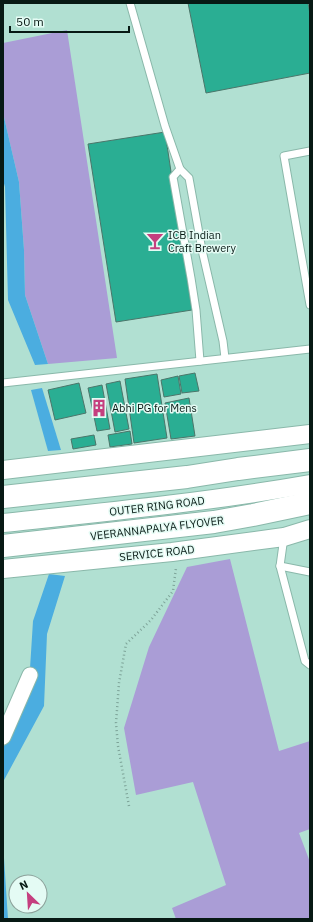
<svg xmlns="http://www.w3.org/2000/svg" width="313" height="922" font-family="'IBM Plex Sans',sans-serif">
	<rect width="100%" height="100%" fill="#b1e0d2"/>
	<!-- green -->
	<g fill="#aa9dd6">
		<polygon points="67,30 117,358 48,364 25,295 24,250 19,182 3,113 3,43"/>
		<polygon points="230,559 279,751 310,741 310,829 299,833 310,862 310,919 176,919 172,908 226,885 193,782 136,795 124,728 149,647 187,567"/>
	</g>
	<!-- water -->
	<g fill="#4bade0">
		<polygon points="3,113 19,182 24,250 25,295 48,364 35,365 8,300 5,187 3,180"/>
		<polygon points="42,388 61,450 48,451 31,390"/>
		<polygon points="49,574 65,576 47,634 44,706 3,782 3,748 28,700 33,621"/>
		<polygon points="3,843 8,919 3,919"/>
	</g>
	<!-- building -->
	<g fill="#2aae93" stroke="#4b766a">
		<polygon points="188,3 308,3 310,14 310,73 206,93"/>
		<polygon points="165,132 192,310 116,322 88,144"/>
		<polygon points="195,373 199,391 182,393 179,376"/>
		<polygon points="157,374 167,438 134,443 125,379"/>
		<polygon points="178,376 181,394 164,397 161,380"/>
		<polygon points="120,381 129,429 115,432 106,384"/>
		<polygon points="79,383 86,413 55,420 48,390"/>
		<polygon points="102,385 110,429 97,431 88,388"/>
		<polygon points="189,398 195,436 171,439 165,403"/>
		<polygon points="130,431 132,444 110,447 108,435"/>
		<polygon points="94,435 96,445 73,449 71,439"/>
	</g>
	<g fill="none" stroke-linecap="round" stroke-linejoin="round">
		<!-- service casing -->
		<g stroke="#8ab8aa" stroke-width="9">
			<g id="service">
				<polyline points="130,3 165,126 180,169 189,178 202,250 223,341 225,358"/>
				<polyline points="310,151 284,156 310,305"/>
				<polyline points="180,169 173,177 191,278 196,310 200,361"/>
				<polyline points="3,383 310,349"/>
				<polyline points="284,537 280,566 310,572"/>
				<polyline points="280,566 305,661 310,665"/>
			</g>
		</g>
		<!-- minor casing -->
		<g stroke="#8ab8aa" stroke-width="17">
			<polyline id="minor" points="3,737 30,675"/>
		</g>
		<!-- tertiary casing -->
		<g stroke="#8ab8aa" stroke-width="20">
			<g id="tertiary">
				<polyline points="3,470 310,434"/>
				<path d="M3,523c103,-11 205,-21 307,-39"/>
				<polyline points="3,569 172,552 284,537 310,529"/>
			</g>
		</g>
		<!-- trunk casing -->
		<g stroke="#8ab8aa" stroke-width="24">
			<g id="trunk">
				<polyline points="3,497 187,477 238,469 310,460"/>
				<polyline points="3,546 214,522 253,515 310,503"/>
			</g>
		</g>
		<!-- path -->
		<polyline stroke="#7da398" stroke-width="2.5" stroke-dasharray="1 3" stroke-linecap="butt" points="129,806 118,746 116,723 119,683 126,644 151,620 173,591 176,568"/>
		<!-- service -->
		<use href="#service" stroke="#fff" stroke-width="7"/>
		<!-- minor -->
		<use href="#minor" stroke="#fff" stroke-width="15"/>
		<!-- tertiary -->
		<use href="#tertiary" stroke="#fff" stroke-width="18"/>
		<!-- trunk -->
		<use href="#trunk" stroke="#fff" stroke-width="22"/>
	</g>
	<!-- icons -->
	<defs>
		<g id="bar-bare" transform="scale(1.38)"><path d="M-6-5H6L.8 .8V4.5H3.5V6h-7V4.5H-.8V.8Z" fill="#c53f7f" stroke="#e4fbf4" stroke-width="2.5" paint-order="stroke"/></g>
		<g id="building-bare" transform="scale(1.38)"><path d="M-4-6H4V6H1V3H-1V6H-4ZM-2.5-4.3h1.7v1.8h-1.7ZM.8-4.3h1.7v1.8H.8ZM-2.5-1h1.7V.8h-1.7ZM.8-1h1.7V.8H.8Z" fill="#c53f7f" stroke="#e4fbf4" stroke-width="2.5" paint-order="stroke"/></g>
	</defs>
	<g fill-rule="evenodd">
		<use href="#bar-bare" x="155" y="241"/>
		<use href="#building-bare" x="99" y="408"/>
	</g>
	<g text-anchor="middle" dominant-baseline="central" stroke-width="3" stroke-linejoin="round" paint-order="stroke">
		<!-- poi labels -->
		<g font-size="11" fill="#071914" stroke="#e4fbf4" text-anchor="start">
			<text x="168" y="235">ICB Indian<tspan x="168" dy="13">Craft Brewery</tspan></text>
			<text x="112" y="408">Abhi PG for Mens</text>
		</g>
		<!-- street labels -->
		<g font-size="11" fill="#071914" stroke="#e4fbf4">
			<text transform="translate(157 506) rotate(-7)">OUTER RING ROAD</text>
			<text transform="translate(157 528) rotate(-7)">VEERANNAPALYA FLYOVER</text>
			<text transform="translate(157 553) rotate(-6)">SERVICE ROAD</text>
		</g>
	</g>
	<!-- border -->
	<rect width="313" height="922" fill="none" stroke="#071914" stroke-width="8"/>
	<!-- north arrow -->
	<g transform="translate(28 894) rotate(335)"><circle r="19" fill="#e4fbf4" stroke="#8ca19a"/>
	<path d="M0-3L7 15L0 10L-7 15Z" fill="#c53f7f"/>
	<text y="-6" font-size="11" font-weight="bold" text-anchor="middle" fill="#071914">N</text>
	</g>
	<!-- scale -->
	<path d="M10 26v6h119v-6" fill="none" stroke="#071914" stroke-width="2"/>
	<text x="16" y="26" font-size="12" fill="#071914" stroke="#e4fbf4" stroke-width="3" paint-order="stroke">50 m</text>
</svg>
